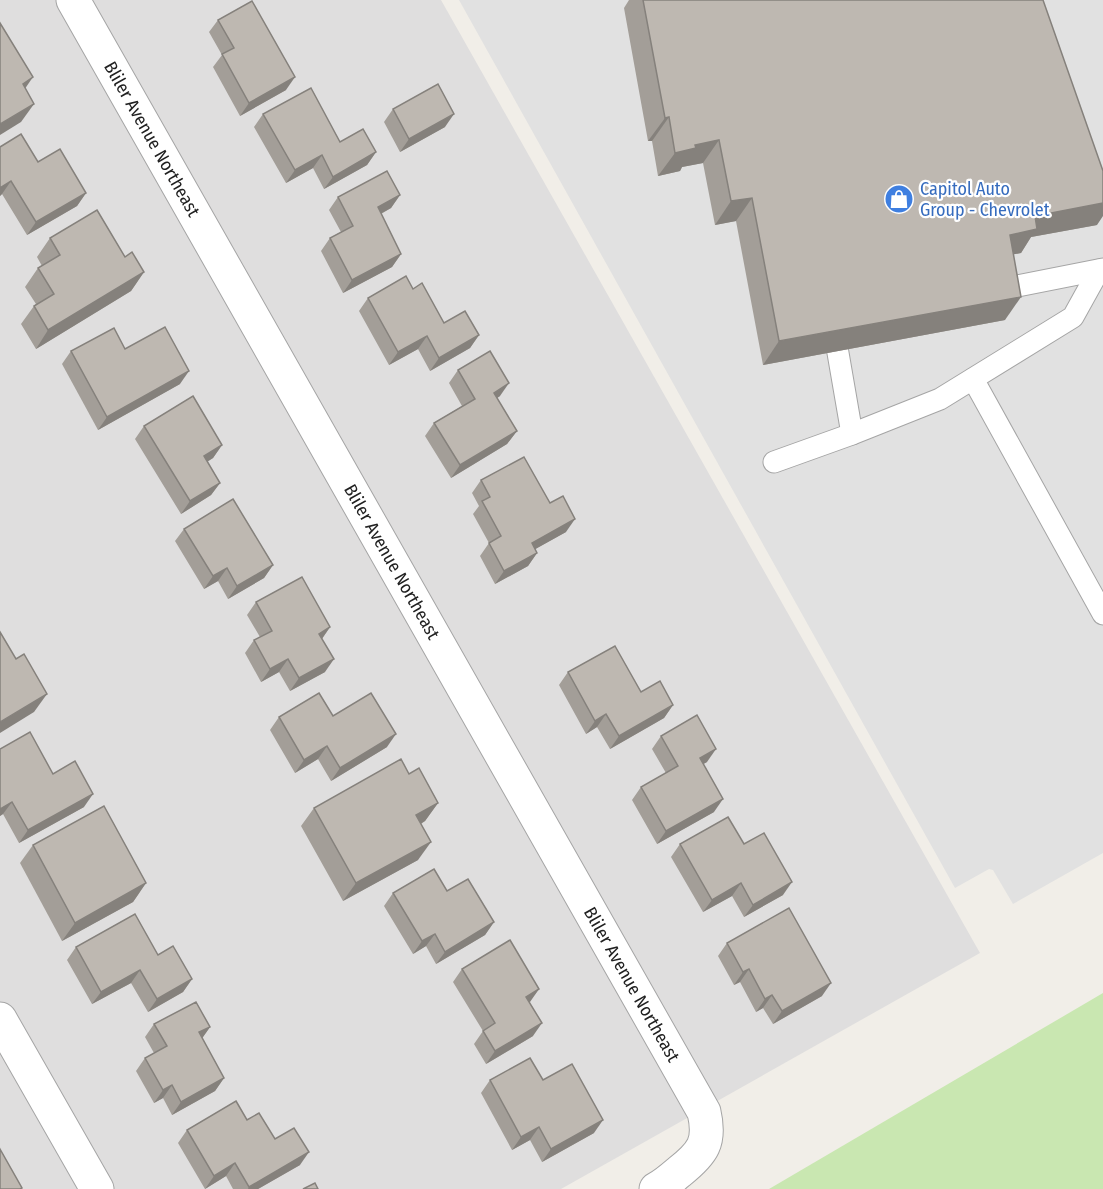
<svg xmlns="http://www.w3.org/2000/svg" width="1103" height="1189" font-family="'Fira Sans Condensed',sans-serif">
	<rect width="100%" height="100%" fill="#f1eee8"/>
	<!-- residential -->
	<polygon fill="#dfdede" points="0,0 441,0 980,953 561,1189 0,1189"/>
	<!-- grass -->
	<polygon fill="#c9e7b1" points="1103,993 1103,1189 769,1189"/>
	<!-- parking -->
	<polygon fill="#e1e1e1" points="459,0 1103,0 1103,853 1013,904 993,870 989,869 955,888"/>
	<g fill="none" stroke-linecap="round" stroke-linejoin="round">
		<!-- service casing -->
		<g stroke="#a5a5a5" stroke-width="23">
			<g id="service">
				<polyline points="992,291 1103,269"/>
				<polyline points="835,324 833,324 852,434"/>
				<polyline points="973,379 1103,614"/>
				<polyline points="774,462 852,434 940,399 1073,317 1099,270"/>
			</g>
		</g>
		<!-- minor casing -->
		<g stroke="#a5a5a5" stroke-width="35">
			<g id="minor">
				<path id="s1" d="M73,0l631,1112c7,30 -1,41 -25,60 -7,6 -15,13 -23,17"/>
				<polyline points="0,1019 97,1189"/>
			</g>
		</g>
		<!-- service -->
		<use href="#service" stroke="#fff" stroke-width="21"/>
		<!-- minor -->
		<use href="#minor" stroke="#fff" stroke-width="33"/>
	</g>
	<!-- wall -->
	<g fill="#a39e98">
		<polygon points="629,0 1043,0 1097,225 1031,237 1021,253 1014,254 1005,320 763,365 736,221 715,225 703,163 682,167 680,171 658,176 652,141 648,141 624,8"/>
		<polygon points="218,20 286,90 240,116 213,67 222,55 209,32"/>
		<polygon points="393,109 445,127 400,152 384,122"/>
		<polygon points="263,114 340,142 376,152 367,165 324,189 313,168 286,183 254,127"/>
		<polygon points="0,147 38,162 86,193 77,206 27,235 2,194 0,196"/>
		<polygon points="400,195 391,208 381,214 401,254 392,267 343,293 321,251 330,238 341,232 329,210 338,197"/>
		<polygon points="50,238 125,257 144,272 131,291 36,349 21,324 34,306 36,304 25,287 38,268 42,266 37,257"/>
		<polygon points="413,289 444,323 479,335 470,348 430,371 418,349 389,365 359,311 368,298"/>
		<polygon points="125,349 180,384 98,430 62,364 71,351"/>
		<polygon points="458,370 500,396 497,398 517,431 507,444 451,478 425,436 434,423 462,406 449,383"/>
		<polygon points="144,426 222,445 213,458 207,462 220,483 211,495 181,514 135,439"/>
		<polygon points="481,480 566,532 535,549 537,553 528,566 495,584 480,556 489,543 473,514 479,506 472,493"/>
		<polygon points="184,529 273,565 264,578 228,599 218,581 204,589 175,541"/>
		<polygon points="256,602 330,627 322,639 325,672 290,691 279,672 261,682 245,653 254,640 260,637 247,615"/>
		<polygon points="568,672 641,692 673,705 664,718 610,749 597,727 586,734 559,685"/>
		<polygon points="333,716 387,747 331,781 318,759 295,773 270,730 279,717"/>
		<polygon points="661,736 707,762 703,764 714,812 657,844 632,800 641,787 666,773 652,749"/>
		<polygon points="0,749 53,774 84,807 19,843 3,814 0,816"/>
		<polygon points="409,774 438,803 425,821 421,824 418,860 343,901 301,826 314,808"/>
		<polygon points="680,844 744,844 783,895 744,917 732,896 703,912 671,857"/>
		<polygon points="33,845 146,883 133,902 62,941 20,863"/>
		<polygon points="447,891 494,922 485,935 436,964 426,946 413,954 384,906 393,893"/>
		<polygon points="727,943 822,996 773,1024 763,1008 756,1012 740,982 734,985 718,956"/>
		<polygon points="76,947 158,955 192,979 183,992 148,1012 131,983 92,1004 67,960"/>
		<polygon points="462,969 539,989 529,1002 533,1036 486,1064 474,1044 483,1031 453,982"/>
		<polygon points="154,1024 210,1027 202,1038 224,1078 215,1091 172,1115 163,1098 154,1103 136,1071 145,1058 154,1053 145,1037"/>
		<polygon points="490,1080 543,1080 594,1133 542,1162 530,1140 512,1150 481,1093"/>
		<polygon points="247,1120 275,1139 300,1165 258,1189 233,1189 226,1176 205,1189 178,1143 187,1130"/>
	</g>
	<!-- shaded-wall -->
	<g fill="#85817c">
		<polygon points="33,77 20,96 23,84"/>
		<polygon points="295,77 286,90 240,116 249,103"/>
		<polygon points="34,104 21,122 0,135 0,124"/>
		<polygon points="454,114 445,127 400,152 409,139"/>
		<polygon points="669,117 652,141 648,141 665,118"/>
		<polygon points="719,140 703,163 682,167 680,171 658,176 675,153 695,145"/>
		<polygon points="376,152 367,165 324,189 333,177"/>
		<polygon points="322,155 313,168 286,183 295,170"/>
		<polygon points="11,181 2,194 0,196 0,188"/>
		<polygon points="86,193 77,206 27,235 36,222"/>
		<polygon points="400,195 391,208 369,220 378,207"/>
		<polygon points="752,198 736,221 715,225 731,201"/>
		<polygon points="1103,203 1103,216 1097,225 1031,237 1021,253 994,258 1010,235 1035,216"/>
		<polygon points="401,254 392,267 343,293 352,280"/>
		<polygon points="144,272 131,291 36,349 48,330"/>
		<polygon points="1021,297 1005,320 763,365 779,341"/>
		<polygon points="479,335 470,348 430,371 439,358"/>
		<polygon points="427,336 418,349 389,365 398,352"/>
		<polygon points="189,371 180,384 98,430 107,417"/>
		<polygon points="509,383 500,396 485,406 494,393"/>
		<polygon points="517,431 507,444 451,478 460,465"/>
		<polygon points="222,445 213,458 195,469 204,456"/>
		<polygon points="220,483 211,495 181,514 190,501"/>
		<polygon points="575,519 566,532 523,556 532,543"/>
		<polygon points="537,553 528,566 495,584 504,571"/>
		<polygon points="273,565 264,578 228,599 237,586"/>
		<polygon points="227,568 218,581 204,589 213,576"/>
		<polygon points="330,627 321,640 319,634"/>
		<polygon points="288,659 279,672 261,682 270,669"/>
		<polygon points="334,659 325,672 290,691 299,678"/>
		<polygon points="47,694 34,712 0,733 0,722"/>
		<polygon points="673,705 664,718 610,749 619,736"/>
		<polygon points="606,714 597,727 586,734 595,721"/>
		<polygon points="396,734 387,747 331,781 340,768"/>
		<polygon points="327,746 318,759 295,773 304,760"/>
		<polygon points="716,749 707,762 691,771 700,758"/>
		<polygon points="93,794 84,807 19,843 28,830"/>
		<polygon points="723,799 714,812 657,844 666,831"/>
		<polygon points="12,802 3,814 0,816 0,809"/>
		<polygon points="438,803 425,821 403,834 416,815"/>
		<polygon points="431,842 418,860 343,901 356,883"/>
		<polygon points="792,882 783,895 744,917 753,905"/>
		<polygon points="146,883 133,902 62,941 75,923"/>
		<polygon points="741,883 732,896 703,912 712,900"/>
		<polygon points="494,922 485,935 436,964 445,952"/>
		<polygon points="435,934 426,946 413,954 422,941"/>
		<polygon points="749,969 740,982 734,985 743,972"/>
		<polygon points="140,970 131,983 92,1004 101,992"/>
		<polygon points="192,979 183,992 148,1012 157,999"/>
		<polygon points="831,983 822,996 773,1024 782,1011"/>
		<polygon points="539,989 530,1002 517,1010 526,997"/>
		<polygon points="772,995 763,1008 756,1012 765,999"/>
		<polygon points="542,1023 533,1036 486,1064 495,1051"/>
		<polygon points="210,1027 201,1040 199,1032"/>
		<polygon points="224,1078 215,1091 172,1115 181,1102"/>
		<polygon points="172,1085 163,1098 154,1103 163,1090"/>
		<polygon points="603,1120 594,1133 542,1162 551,1149"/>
		<polygon points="539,1127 530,1140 512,1150 521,1137"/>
		<polygon points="309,1152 300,1165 258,1189 248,1189 249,1187"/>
		<polygon points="235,1163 226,1176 205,1189 214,1176"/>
	</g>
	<!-- building -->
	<g fill="#beb8b1" stroke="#85817c" stroke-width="1.5">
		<polygon points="643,0 1043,0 1103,171 1103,203 1035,216 1037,229 1010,235 1021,297 779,341 752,198 731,201 719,140 695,145 696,148 675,153 669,117 665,118"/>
		<polygon points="252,1 295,77 249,103 222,54 234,48 218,20"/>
		<polygon points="0,23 33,77 23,84 34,104 0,124"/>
		<polygon points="438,84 454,114 409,139 393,109"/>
		<polygon points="311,88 340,142 363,129 376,152 333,177 322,155 295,170 263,114"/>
		<polygon points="21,134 38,162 60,149 86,193 36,222 11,181 0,188 0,147"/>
		<polygon points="387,171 400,195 378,207 401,254 352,280 330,238 353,226 338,197"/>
		<polygon points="97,210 125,257 132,252 144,272 48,330 34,306 54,294 38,268 60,255 50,238"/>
		<polygon points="406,276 413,289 422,283 444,323 465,311 479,335 439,358 427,336 398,352 368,298"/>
		<polygon points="165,327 189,371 107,417 71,351 114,328 125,349"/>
		<polygon points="490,351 509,383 494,393 517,431 460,465 434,423 475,399 458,370"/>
		<polygon points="193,396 222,445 204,456 220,483 190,501 144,426"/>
		<polygon points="524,457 550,503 563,496 575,519 532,543 537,553 504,571 489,543 501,536 482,501 490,497 481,480"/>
		<polygon points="233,499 273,565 237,586 227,568 213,576 184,529"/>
		<polygon points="302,577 330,627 319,634 334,659 299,678 288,659 270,669 254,640 272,631 256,602"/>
		<polygon points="0,632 16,659 24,654 47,694 0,722"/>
		<polygon points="615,646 641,692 660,681 673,705 619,736 606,714 595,721 568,672"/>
		<polygon points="319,693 333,716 371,693 396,734 340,768 327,746 304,760 279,717"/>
		<polygon points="697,715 716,749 700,758 723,799 666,831 641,787 678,766 661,736"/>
		<polygon points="30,732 53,774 75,761 93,794 28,830 12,802 0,809 0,749"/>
		<polygon points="401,759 409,774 419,768 438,803 416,815 431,842 356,883 314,808"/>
		<polygon points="104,806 146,883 75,923 33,845"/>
		<polygon points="728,817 744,844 764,833 792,882 753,905 741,883 712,900 680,844"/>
		<polygon points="434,869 447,891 468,879 494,922 445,952 435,934 422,941 393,893"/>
		<polygon points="789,908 831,983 782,1011 772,995 765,999 749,969 743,972 727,943"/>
		<polygon points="135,914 158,955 173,946 192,979 157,999 140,970 101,992 76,947"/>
		<polygon points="510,940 539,989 526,997 542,1023 495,1051 483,1031 495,1023 462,969"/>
		<polygon points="196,1002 210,1027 199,1032 224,1078 181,1102 172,1085 163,1090 145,1058 167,1046 154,1024"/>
		<polygon points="530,1058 543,1080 572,1064 603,1120 551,1149 539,1127 521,1137 490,1080"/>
		<polygon points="236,1101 247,1120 259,1113 275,1139 294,1128 309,1152 249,1187 235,1163 214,1176 187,1130"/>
		<polygon points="0,1149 22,1188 20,1189 0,1189"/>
		<polygon points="315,1183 318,1189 303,1189"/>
	</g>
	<!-- icons -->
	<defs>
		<g id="shop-disc" transform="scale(1.5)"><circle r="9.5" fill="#3f7fe0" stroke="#fff"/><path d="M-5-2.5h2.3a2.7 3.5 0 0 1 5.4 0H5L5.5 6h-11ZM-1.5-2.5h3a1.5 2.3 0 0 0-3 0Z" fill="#fff"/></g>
	</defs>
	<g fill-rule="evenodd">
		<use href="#shop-disc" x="899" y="199"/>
	</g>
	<g text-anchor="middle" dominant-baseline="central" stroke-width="4.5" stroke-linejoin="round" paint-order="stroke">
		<!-- street labels -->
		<g font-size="18" fill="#212121" stroke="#fff">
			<text stroke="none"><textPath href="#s1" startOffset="160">Bliler Avenue Northeast</textPath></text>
			<text stroke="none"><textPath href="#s1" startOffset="646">Bliler Avenue Northeast</textPath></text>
			<text stroke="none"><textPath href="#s1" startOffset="1132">Bliler Avenue Northeast</textPath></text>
		</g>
		<!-- shop labels -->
		<g font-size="18" fill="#366cbe" stroke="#fff" text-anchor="start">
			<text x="920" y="189">Capitol Auto<tspan x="920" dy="21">Group - Chevrolet</tspan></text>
		</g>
	</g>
</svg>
